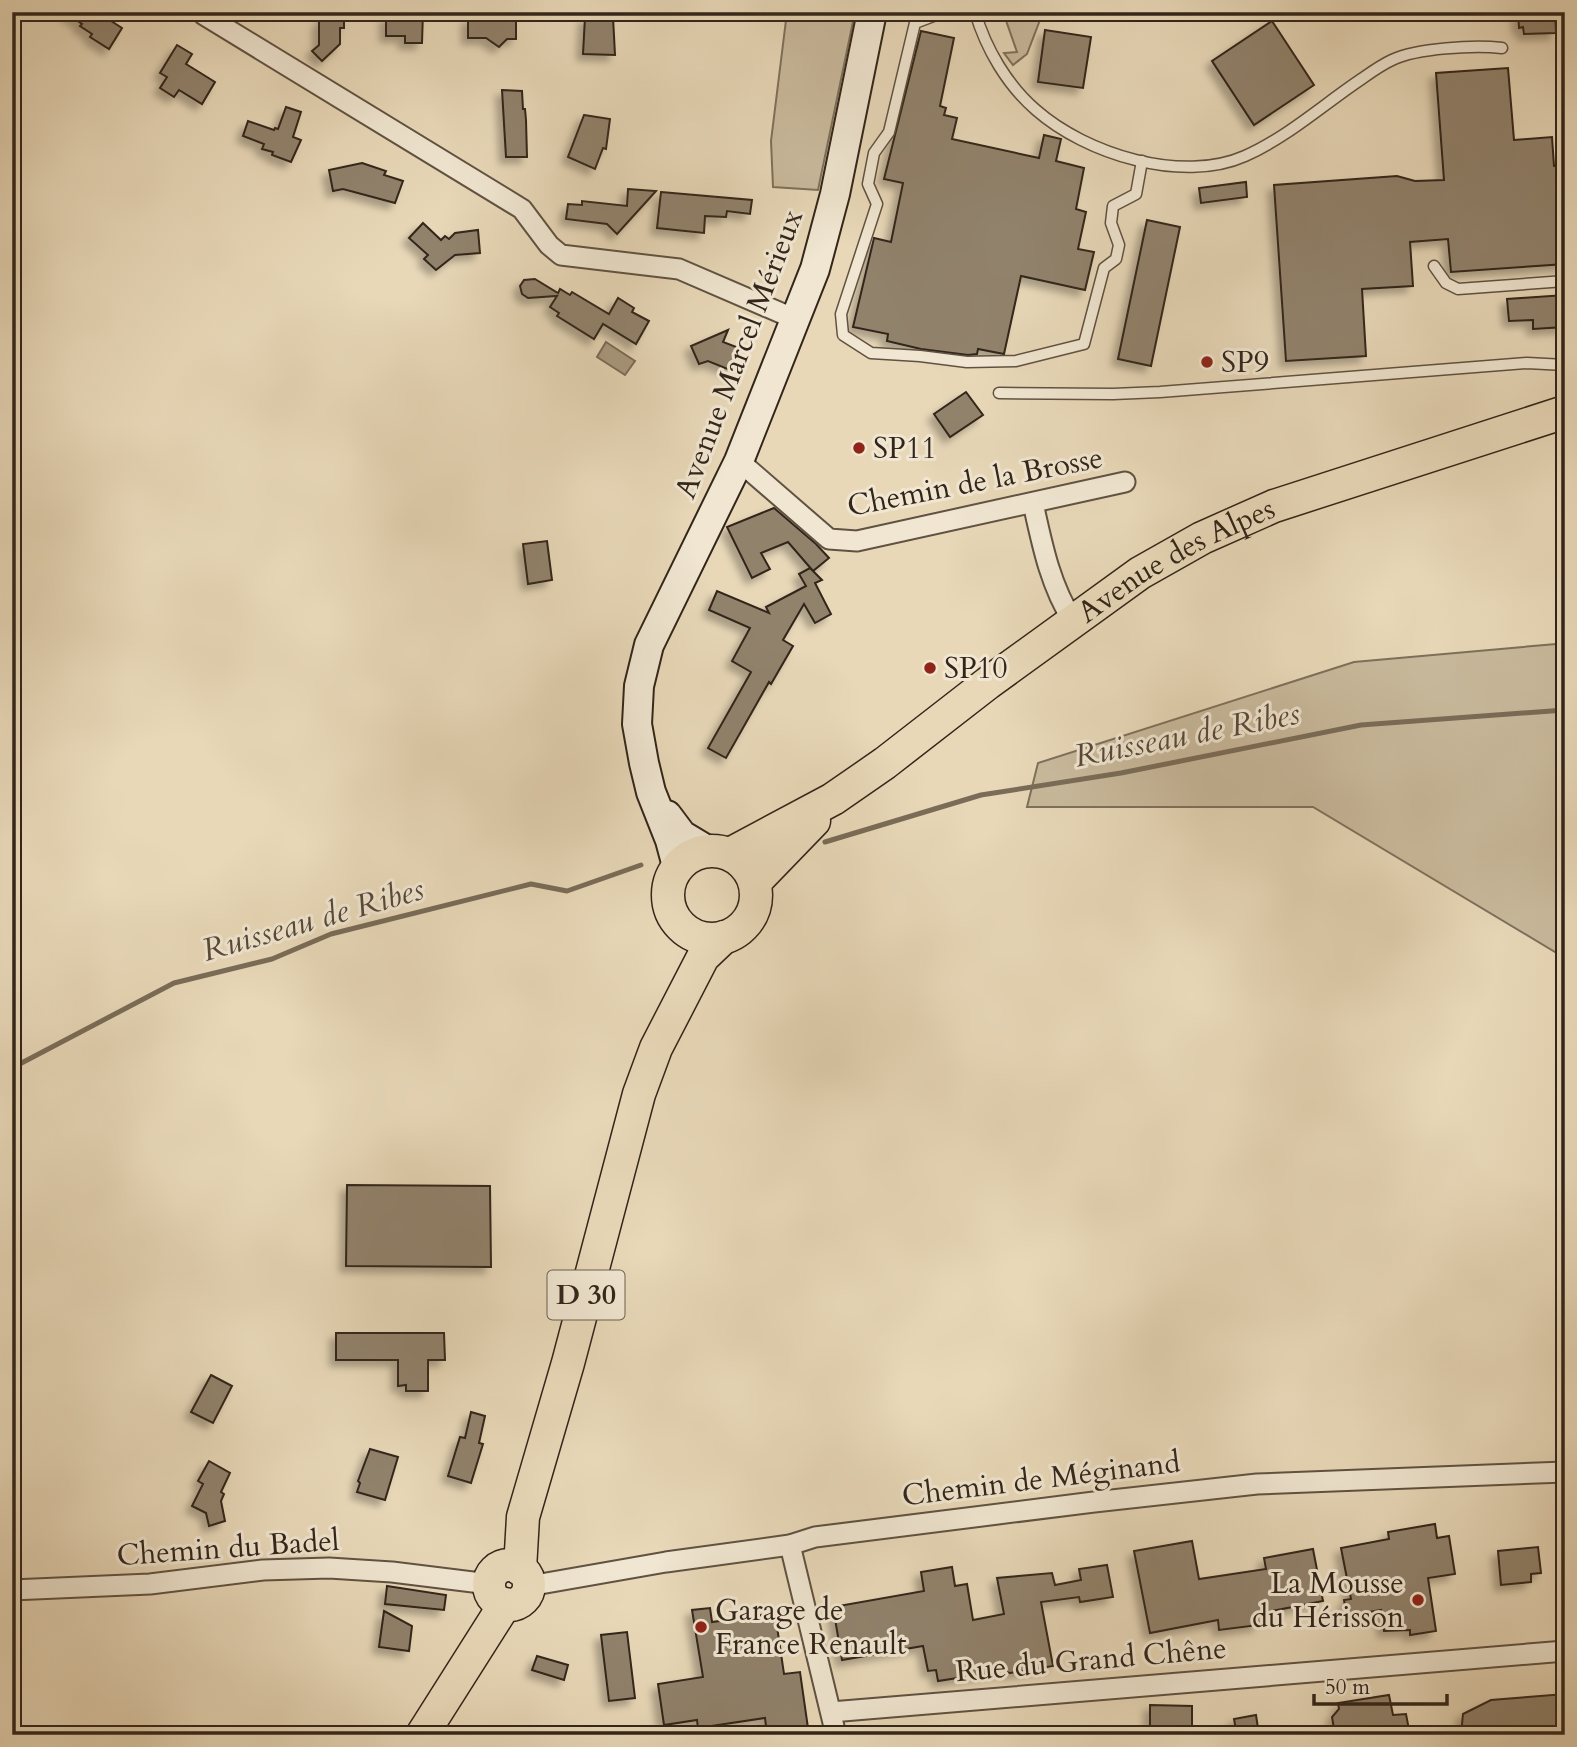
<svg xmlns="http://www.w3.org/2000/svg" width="1577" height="1747" font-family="Cardo,serif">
	<defs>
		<filter id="shadow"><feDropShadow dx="-6" dy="6" stdDeviation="3.5" flood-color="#0004"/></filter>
	</defs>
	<rect width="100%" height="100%" fill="#e8d8b8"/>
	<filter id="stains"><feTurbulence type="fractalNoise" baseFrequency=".00286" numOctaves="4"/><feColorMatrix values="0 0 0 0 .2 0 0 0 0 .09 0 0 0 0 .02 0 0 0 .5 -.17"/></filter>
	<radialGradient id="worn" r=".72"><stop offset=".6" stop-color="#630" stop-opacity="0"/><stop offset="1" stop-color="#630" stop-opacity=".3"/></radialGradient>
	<!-- green -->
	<g fill="#c9ba9d" stroke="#7e705c" stroke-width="2">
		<polygon points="787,12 855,12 818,190 773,187 771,141"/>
		<polygon points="1003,12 1043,12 1027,54 1013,65 1004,53 1017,52"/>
		<polygon points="1556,644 1565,646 1565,958 1313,807 1027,807 1038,763 1354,662"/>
	</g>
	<!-- water -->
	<polygon fill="#aa9b82" stroke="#7a6c58" stroke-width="2" points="606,342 635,361 625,375 597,357"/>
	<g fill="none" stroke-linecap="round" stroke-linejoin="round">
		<!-- stream -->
		<g stroke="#7a6c58" stroke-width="5">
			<polyline points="825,842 981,795 1121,773 1361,725 1565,710"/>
			<polyline points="12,1068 174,983 272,959 331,934 531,884 567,891 641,865"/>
		</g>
	</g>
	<!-- building -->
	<g fill="#91826c" stroke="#32251a" stroke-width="2" filter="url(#shadow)">
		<polygon points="65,12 97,12 122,28 109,49 90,37 92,34 80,26 82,24"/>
		<polygon points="324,12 344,12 344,28 340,28 340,44 322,61 312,51 319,45 319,21 324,21"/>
		<polygon points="401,12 423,12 422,43 405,43 405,36 386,36 386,16 401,16"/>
		<polygon points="1518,12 1555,12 1556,33 1524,34 1523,27 1519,28"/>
		<polygon points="516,17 516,39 507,39 499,47 486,38 468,38 468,18"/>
		<polygon points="585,17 613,17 615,55 583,54"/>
		<polygon points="1272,21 1314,85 1254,125 1212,61"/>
		<polygon points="1045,30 1091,37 1083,88 1038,82"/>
		<polygon points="921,31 954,38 940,106 946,108 944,115 957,118 952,139 1039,158 1044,135 1061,139 1056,161 1084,168 1076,209 1086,212 1078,249 1094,252 1085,290 1021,276 1004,354 978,349 977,354 968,355 921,349 887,341 888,334 853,327 874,238 891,242 903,183 884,179"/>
		<polygon points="177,45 192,54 186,64 215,82 202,104 179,90 174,97 160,88 167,77 160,73"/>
		<polygon points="1508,68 1514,140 1552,137 1554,166 1565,165 1565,264 1451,272 1448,239 1410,242 1413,286 1362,289 1366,356 1286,361 1274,185 1397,176 1415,181 1444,180 1436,73"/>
		<polygon points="502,90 522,91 523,109 525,109 526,120 527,157 506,157"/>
		<polygon points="286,107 301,112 293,137 301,140 291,162 272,155 273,152 262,149 264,144 243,136 248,121 274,130 275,128 278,129"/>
		<polygon points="584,115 610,119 606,149 603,148 595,169 568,157"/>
		<polygon points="362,163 386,171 384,175 403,181 395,203 343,189 333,191 329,170"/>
		<polygon points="1246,182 1247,197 1201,203 1199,188"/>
		<polygon points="628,189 656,191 617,234 607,224 566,219 568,204 582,205 582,201 627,206"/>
		<polygon points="661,192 752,200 750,214 727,211 726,217 705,216 704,233 657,228"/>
		<polygon points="1147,220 1180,227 1151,366 1118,359"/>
		<polygon points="423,223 441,240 445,236 449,239 455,233 478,230 480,253 455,255 436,270 424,259 428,255 409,238"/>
		<polygon points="535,279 558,293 560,289 570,295 572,292 609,314 618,298 634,308 632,312 649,321 636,344 603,324 594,339 557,316 559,313 550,307 557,296 528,298 522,294 520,286 524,280"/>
		<polygon points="1565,295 1565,327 1533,329 1533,320 1509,321 1507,299"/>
		<polygon points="728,330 723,342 739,348 730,370 708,361 699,364 691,346"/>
		<polygon points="966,392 983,415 950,437 934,414"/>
		<polygon points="774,508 816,544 829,558 813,571 788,542 761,553 770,569 752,578 727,527"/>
		<polygon points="547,541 552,580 528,584 523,544"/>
		<polygon points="810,568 822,580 815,583 831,614 815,623 804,604 783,640 793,646 771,684 769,682 726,758 708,748 751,672 732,661 750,628 709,610 717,591 769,613 766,607 806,586 799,574"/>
		<polygon points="347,1185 490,1186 491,1267 346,1266"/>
		<polygon points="336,1333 444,1333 445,1360 428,1360 428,1391 406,1391 406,1385 398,1386 398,1360 336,1360"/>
		<polygon points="211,1375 232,1386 213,1423 191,1412"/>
		<polygon points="471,1412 485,1416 479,1443 483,1444 471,1483 448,1476 460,1437 465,1438"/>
		<polygon points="370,1449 398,1457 385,1500 357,1492 360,1483 358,1481"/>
		<polygon points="209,1461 230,1473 221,1492 224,1494 221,1501 225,1521 209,1526 206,1513 192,1506 203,1484 198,1481"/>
		<polygon points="1435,1524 1437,1538 1449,1536 1455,1574 1428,1578 1436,1631 1410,1635 1410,1630 1384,1631 1381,1610 1347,1616 1344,1600 1351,1599 1341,1548 1389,1539 1388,1532"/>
		<polygon points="1192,1541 1199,1579 1266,1569 1264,1558 1313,1549 1323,1601 1257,1614 1259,1625 1219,1630 1218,1620 1150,1633 1134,1551"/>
		<polygon points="1538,1547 1541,1573 1531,1574 1531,1582 1501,1585 1498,1551"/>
		<polygon points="1107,1565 1113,1597 1080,1602 1079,1597 1041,1602 1053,1666 1010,1673 1002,1671 938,1681 936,1670 928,1671 923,1646 842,1660 833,1607 924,1591 921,1572 952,1567 955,1586 967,1584 973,1620 1004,1614 997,1578 1052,1573 1055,1585 1081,1580 1079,1569"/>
		<polygon points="387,1586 446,1595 444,1610 385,1604"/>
		<polygon points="710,1608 712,1622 775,1613 784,1674 800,1672 809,1735 767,1735 765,1718 698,1728 697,1720 664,1725 658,1684 703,1677 692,1610"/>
		<polygon points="384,1611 412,1626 409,1651 379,1647"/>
		<polygon points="627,1632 635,1698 609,1701 601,1635"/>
		<polygon points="537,1656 568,1665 564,1680 532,1670"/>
		<polygon points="1565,1694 1565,1735 1461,1735 1463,1714 1491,1700"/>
		<polygon points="1389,1695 1393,1715 1406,1714 1410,1735 1335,1735 1332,1717 1339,1709 1338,1703"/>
		<polygon points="1150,1705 1192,1706 1192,1735 1150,1735"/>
		<polygon points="1256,1715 1259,1735 1237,1735 1234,1719"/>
	</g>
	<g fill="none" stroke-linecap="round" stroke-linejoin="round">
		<!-- service casing -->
		<g stroke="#605242" stroke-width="13">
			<g id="service">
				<polyline points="944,12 915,23 889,132 874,153 868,184 877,204 841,314 843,335 871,353 920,356 967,362 1016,361 1084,344 1104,268 1116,259 1119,245 1111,223 1113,206 1136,194 1142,161"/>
				<path d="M975,12c11,37 32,73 61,98 50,44 146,74 209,46 41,-18 78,-51 115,-76 10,-7 21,-15 32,-20 25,-12 82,-15 110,-12"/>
				<polyline points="1434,266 1446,283 1458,289 1565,281"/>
				<polyline points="999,393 1113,394 1160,392 1527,363 1565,365"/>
			</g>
		</g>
		<!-- minor casing -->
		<g stroke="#605242" stroke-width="23">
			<g id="minor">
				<polyline points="204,15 522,209 549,245 561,255 679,269 795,319"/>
				<polyline points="739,461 829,539 857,541 1125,482"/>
				<path d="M1033,503c9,41 17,82 40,118"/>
				<polyline points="790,1545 836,1735"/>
				<polyline points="529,1586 666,1562 790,1545 815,1537 1094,1502 1257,1484 1565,1472"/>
				<polyline points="12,1590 150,1584 263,1570 329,1568 392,1572 489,1584"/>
				<polyline points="831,1712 1565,1651"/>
			</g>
		</g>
		<!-- secondary casing -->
		<g stroke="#32251a" stroke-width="32">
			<g id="secondary">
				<polyline points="667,815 682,835 707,850"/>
				<polyline points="677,866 670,840 651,792 644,763 637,724 639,686 649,645 739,461 815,269 835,194 872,12"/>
			</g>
		</g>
		<!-- primary casing -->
		<g stroke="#32251a" stroke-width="35">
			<g id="primary">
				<circle cx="712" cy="895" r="44"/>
				<path id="s1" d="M730,854l103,-55 52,-36 103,-80 152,-110 62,-35 72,-32 291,-94"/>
				<polyline points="755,882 814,821"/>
				<circle cx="509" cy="1585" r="20"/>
				<polyline points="520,1569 523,1517 568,1363 639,1094 656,1048 703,957 724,937"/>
				<polyline points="422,1735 505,1604"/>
			</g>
		</g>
		<!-- service -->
		<use href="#service" stroke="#f0e6d1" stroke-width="10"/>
		<!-- minor -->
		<use href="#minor" stroke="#f0e6d1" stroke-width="19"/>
		<!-- secondary -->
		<use href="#secondary" stroke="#f0e6d1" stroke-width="28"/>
		<!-- primary -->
		<use href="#primary" stroke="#e8d8b8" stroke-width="32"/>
	</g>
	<!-- markers -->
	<g fill="#8f2418" stroke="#f0e6d1" stroke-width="2.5">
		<circle cx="1207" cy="362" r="7"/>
		<circle cx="859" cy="448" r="7"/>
		<circle cx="930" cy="668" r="7"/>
		<circle cx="1418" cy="1600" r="7"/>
		<circle cx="701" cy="1627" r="7"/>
	</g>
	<g text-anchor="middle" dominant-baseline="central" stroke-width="6" stroke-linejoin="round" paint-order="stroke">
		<!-- shield labels -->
		<rect fill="#f0e6d1" stroke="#6b5f51" stroke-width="2" x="547.5" y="1270.5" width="77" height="49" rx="5"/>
		<g font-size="28" font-weight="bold" fill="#32251a">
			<text x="586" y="1295">D 30</text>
		</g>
		<!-- street labels -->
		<g font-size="30" fill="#32251a" stroke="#f0e6d1">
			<text transform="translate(739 354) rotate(-69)">Avenue Marcel Mérieux</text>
			<text transform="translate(975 482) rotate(-11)">Chemin de la Brosse</text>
			<text stroke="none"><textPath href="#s1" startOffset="536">Avenue des Alpes</textPath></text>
			<text transform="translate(1041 1479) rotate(-7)">Chemin de Méginand</text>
			<text transform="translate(228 1548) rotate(-4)">Chemin du Badel</text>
			<text transform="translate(1091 1660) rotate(-5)">Rue du Grand Chêne</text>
		</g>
		<!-- poi labels -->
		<g font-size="30" fill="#32251a" stroke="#f0e6d1" text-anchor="start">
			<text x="1221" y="362">SP9</text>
			<text x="873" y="448">SP11</text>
			<text x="944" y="668">SP10</text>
			<text x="1404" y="1583" text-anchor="end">La Mousse<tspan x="1404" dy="34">du Hérisson</tspan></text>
			<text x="715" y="1610">Garage de<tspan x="715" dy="34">France Renault</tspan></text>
		</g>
		<!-- water labels -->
		<g font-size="32" font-style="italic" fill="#564839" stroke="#f0e6d1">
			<text transform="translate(1187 735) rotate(-11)">Ruisseau de Ribes</text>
			<text transform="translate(313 920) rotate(-16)">Ruisseau de Ribes</text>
		</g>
	</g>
	<!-- margin -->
	<rect width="1577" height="1747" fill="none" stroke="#e8d8b8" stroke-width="42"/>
	<rect x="14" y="14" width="1549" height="1719" fill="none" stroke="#32251a" stroke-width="3.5"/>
	<rect x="21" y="21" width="1535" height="1705" fill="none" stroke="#32251a" stroke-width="2"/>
	<!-- scale -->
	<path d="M1314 1694v10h133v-10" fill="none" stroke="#32251a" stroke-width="3.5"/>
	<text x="1325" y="1694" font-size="21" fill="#32251a" stroke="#f0e6d1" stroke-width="5" paint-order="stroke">50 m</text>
	<rect width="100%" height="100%" filter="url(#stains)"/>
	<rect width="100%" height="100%" fill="url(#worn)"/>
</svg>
